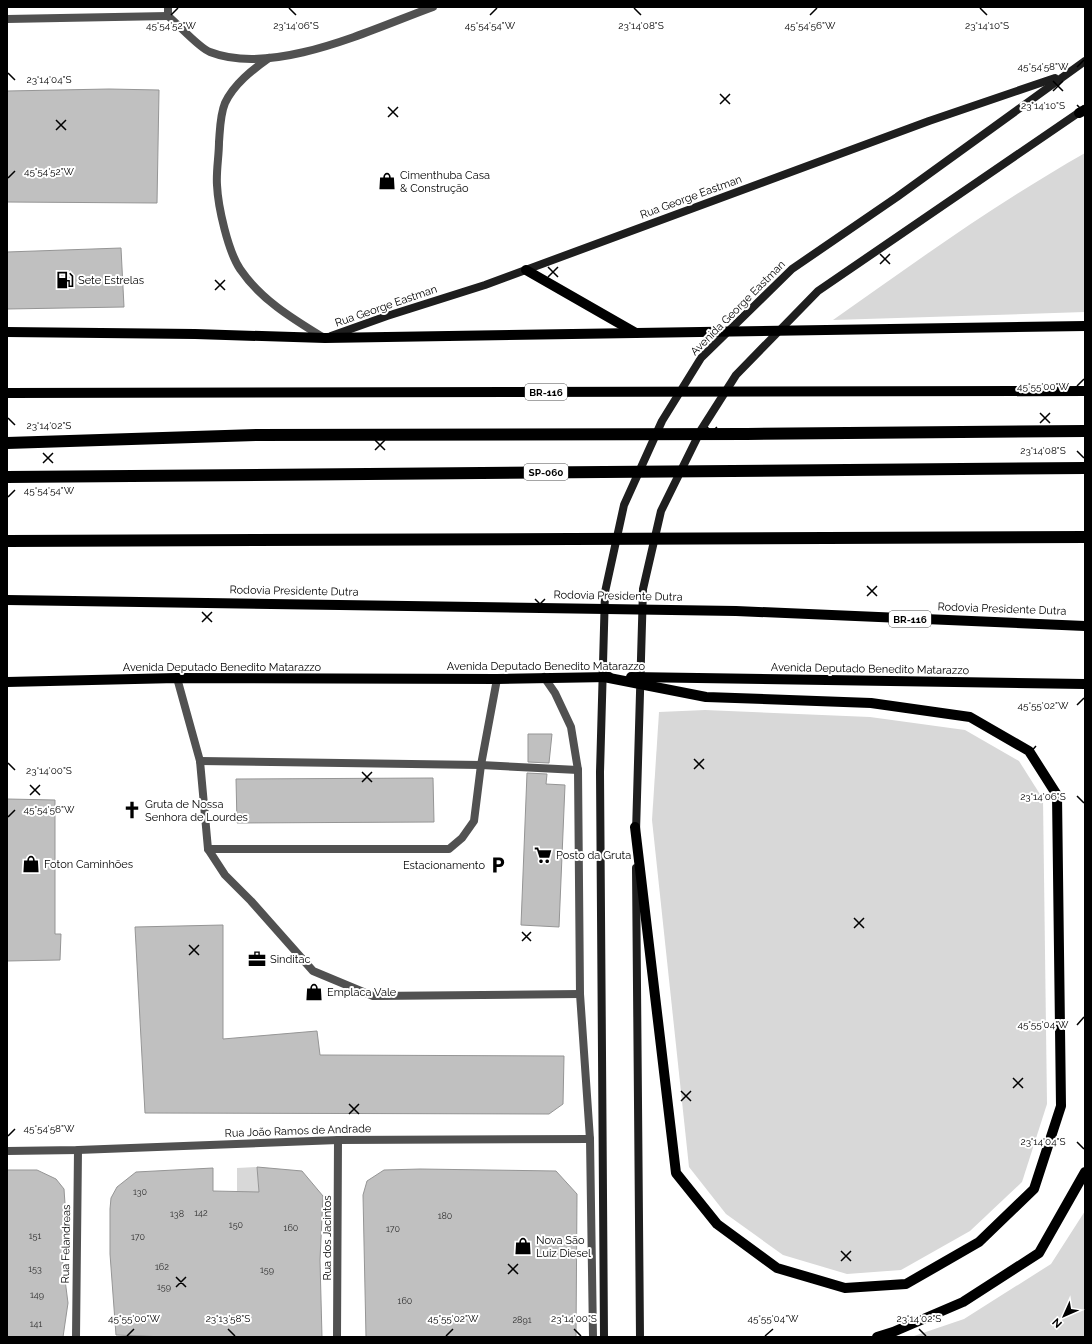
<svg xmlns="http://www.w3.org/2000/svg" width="1092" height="1344" font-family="Raleway,sans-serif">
	<rect width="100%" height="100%" fill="#fff"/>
	<!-- green -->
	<g fill="#d8d8d8">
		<path d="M1085,153v159l-252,8c82,-58 164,-117 252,-167z"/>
		<polygon points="705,710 870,717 965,730 1019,761 1043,799 1047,1104 1022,1182 970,1231 901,1270 847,1274 783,1255 726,1214 689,1167 652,820 659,712"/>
		<polygon points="257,1167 259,1192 237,1192 237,1168"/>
		<polygon points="1085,1211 1085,1337 911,1337 964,1319 1051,1264"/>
	</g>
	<!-- building -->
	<g fill="#c0c0c0" stroke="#959595">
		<polygon points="109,89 159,90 157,203 7,202 7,91"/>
		<polygon points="121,248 124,307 7,309 7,252"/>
		<polygon points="528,734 552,734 549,763 528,762"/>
		<polygon points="527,773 547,774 546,784 565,785 559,927 521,925"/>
		<polygon points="433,778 434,822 237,823 236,779"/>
		<polygon points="7,799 55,800 55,934 61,934 60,960 7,961"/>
		<polygon points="223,925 223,1039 317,1031 320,1055 564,1056 563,1104 549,1114 145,1113 135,927"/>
		<polygon points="257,1167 302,1171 323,1196 320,1260 322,1337 166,1337 116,1335 110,1254 110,1209 111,1198 117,1187 136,1172 213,1168 213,1191 259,1192"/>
		<polygon points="420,1169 556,1171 577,1194 576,1337 366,1337 363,1195 367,1181 384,1170"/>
		<polygon points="7,1170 37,1170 56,1179 64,1189 65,1204 62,1256 68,1303 63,1337 7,1337"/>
	</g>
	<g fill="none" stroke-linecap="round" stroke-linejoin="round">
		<!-- lane -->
		<g stroke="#515151" stroke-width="8">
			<polyline points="177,678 200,761 208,849 225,875 251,901 313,971 373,996 580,994"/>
			<polyline points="200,761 481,765 578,770"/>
			<polyline points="208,849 449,849 462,838 474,821 481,765 497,679"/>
		</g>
		<!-- street -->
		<g stroke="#515151" stroke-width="8">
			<path d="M168,7v9c10,8 31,32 42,36 64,25 162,-23 223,-45"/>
			<polyline points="7,19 168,16"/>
			<path d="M269,58c-17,12 -35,26 -44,45 -5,12 -5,27 -6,39 0,14 -3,29 -2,43 1,22 11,66 23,84 21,31 53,50 84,69"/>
			<polyline points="544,677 555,693 571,727 578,770 580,994 590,1139 593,1337"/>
			<polyline points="7,1151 78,1150 338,1140 590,1139"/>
			<polyline points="76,1337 78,1150"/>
			<polyline points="337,1337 338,1140"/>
		</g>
		<!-- secondary -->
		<g stroke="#1e1e1e" stroke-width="8">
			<polyline points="331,336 387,316 485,285 929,121 1055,78"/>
			<polyline points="636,832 643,589 661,511 701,430 736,375 818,291 1084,109"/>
			<polyline points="636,868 640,1337"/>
			<polyline points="604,1337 600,772 605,592 624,505 662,421 701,358 792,269 897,197 1085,61"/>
		</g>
		<!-- primary -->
		<g stroke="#000" stroke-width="10">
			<polyline points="1079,113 1085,110"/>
			<polyline points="526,270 636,333"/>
			<polyline points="7,332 195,334 325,338 1085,326"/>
			<polyline points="7,393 1085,391"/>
			<polyline points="7,600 736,611 1085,626"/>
			<polyline points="604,677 706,697 871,703 970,717 1029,751 1057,795 1061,1106 1034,1189 979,1242 906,1284 845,1288 777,1268 717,1224 676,1173 635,827"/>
			<polyline points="631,677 1085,684"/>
			<polyline points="7,682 177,678 497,679 609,677"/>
			<polyline points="877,1337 893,1332 963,1302 1039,1253 1085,1172"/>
		</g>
		<!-- highway -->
		<g stroke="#000" stroke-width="12">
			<polyline points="7,443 257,435 747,434 1085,431"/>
			<polyline points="7,477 1085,468"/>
			<polyline points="7,541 1085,537"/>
		</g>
	</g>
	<!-- ticks -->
	<path fill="none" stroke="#000" stroke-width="1.5" d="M289,8l7,7M634,8l7,7M980,8l7,7M171,15l7,-7M490,15l7,-7M810,15l7,-7M1077,67l7,-7M8,73l7,7M1053,81l10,10M1053,91l10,-10M720,94l10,10M720,104l10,-10M1077,105l7,7M388,107l10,10M388,117l10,-10M56,120l10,10M56,130l10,-10M8,178l7,-7M880,254l10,10M880,264l10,-10M548,267l10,10M548,277l10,-10M215,280l10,10M215,290l10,-10M1077,386l7,-7M1040,413l10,10M8,418l7,7M1040,423l10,-10M707,427l10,9M707,436l10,-9M375,440l10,10M375,450l10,-10M1077,451l7,7M43,453l10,10M43,463l10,-10M8,497l7,-7M867,586l10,10M867,596l10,-10M535,599l10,10M535,609l10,-10M202,612l10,10M202,622l10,-10M1077,705l7,-7M1027,746l9,10M1027,756l9,-10M694,759l10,10M8,763l7,7M694,769l10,-10M362,772l10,10M362,782l10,-10M30,785l10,10M30,795l10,-10M1077,796l7,7M8,817l7,-7M854,918l10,10M854,928l10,-10M522,932l9,9M522,941l9,-9M189,945l10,10M189,955l10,-10M1077,1025l7,-8M1013,1078l10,10M1013,1088l10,-10M681,1091l10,10M681,1101l10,-10M349,1104l10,10M349,1114l10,-10M8,1136l7,-7M1077,1142l7,7M841,1251l10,10M841,1261l10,-10M508,1264l10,10M508,1274l10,-10M176,1277l10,10M176,1287l10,-10M228,1329l7,7M574,1329l7,7M919,1329l7,7M127,1336l7,-7M446,1336l7,-7M765,1336l8,-7"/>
	<!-- icons -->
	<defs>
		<g id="shop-bare" transform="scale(1.38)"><path d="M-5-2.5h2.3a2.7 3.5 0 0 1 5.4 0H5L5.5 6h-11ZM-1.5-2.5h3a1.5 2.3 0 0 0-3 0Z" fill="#000" stroke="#fff" stroke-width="2.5" paint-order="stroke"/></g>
		<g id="fuel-bare" transform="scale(1.38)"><path d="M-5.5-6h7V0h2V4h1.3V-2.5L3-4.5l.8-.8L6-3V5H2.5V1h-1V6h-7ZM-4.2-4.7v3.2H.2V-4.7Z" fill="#000" stroke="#fff" stroke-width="2.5" paint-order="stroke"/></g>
		<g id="church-bare" transform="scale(1.38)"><path d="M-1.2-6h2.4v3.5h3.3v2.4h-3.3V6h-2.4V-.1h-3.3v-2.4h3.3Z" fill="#000" stroke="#fff" stroke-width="2.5" paint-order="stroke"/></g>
		<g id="supermarket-bare" transform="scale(1.38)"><path d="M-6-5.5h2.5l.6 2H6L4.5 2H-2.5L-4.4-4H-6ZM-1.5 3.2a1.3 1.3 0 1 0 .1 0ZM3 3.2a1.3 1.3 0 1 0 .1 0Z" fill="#000" stroke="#fff" stroke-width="2.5" paint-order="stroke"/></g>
		<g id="parking-bare" transform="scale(1.38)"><path d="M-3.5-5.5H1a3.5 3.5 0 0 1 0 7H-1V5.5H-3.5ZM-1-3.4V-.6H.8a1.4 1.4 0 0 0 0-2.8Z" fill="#000" stroke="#fff" stroke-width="2.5" paint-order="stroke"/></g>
		<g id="office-bare" transform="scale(1.38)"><path d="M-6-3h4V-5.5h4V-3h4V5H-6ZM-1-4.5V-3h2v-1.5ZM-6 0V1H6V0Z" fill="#000" stroke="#fff" stroke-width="2.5" paint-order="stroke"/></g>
	</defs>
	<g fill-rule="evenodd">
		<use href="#shop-bare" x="387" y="181"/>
		<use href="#fuel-bare" x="65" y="280"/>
		<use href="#church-bare" x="132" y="810"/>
		<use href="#supermarket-bare" x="543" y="855"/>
		<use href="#shop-bare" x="31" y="864"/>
		<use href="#parking-bare" x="498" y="865"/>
		<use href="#office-bare" x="257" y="959"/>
		<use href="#shop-bare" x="314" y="992"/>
		<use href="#shop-bare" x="523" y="1246"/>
	</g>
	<g text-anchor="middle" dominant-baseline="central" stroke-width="4" stroke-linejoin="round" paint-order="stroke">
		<!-- number labels -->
		<g font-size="9" fill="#303030">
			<text x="140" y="1192">130</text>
			<text x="201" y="1213">142</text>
			<text x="177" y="1214">138</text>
			<text x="445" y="1216">180</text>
			<text x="236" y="1225">150</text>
			<text x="291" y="1228">160</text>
			<text x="393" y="1229">170</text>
			<text x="35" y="1236">151</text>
			<text x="138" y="1237">170</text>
			<text x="162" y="1267">162</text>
			<text x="35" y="1269">153</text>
			<text x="267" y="1270">159</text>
			<text x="164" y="1287">159</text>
			<text x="37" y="1295">149</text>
			<text x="405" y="1301">160</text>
			<text x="522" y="1320">2891</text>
			<text x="36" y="1324">141</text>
		</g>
		<!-- shield labels -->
		<g fill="#fff" stroke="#4c4c4c" stroke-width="1">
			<rect x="525" y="384" width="42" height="16" rx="3"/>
			<rect x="524" y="464" width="44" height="16" rx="3"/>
			<rect x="889" y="611" width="42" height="16" rx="3"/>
		</g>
		<g font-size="10" font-weight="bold" fill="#000">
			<text x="546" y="392">BR-116</text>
			<text x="546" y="472">SP-060</text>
			<text x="910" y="619">BR-116</text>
		</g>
		<!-- poi labels -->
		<g font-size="11" fill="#000" stroke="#fff" text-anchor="start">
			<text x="400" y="175">Cimenthuba Casa<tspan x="400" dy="13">&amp; Construção</tspan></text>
			<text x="78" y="280">Sete Estrelas</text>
			<text x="145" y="804">Gruta de Nossa<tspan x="145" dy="13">Senhora de Lourdes</tspan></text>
			<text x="556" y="855">Posto da Gruta</text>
			<text x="44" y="864">Foton Caminhões</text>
			<text x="485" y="865" text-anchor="end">Estacionamento</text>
			<text x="270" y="959">Sinditac</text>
			<text x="327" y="992">Emplaca Vale</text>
			<text x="536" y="1240">Nova São<tspan x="536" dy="13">Luiz Diesel</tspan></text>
		</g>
		<!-- street labels -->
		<g font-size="11" fill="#000" stroke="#fff">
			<text transform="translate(691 197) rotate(-20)">Rua George Eastman</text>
			<text transform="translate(386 306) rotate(-19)">Rua George Eastman</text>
			<text transform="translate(738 308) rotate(-45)">Avenida George Eastman</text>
			<text transform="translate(294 591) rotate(1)">Rodovia Presidente Dutra</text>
			<text transform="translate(618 596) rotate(1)">Rodovia Presidente Dutra</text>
			<text transform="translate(1002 609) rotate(2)">Rodovia Presidente Dutra</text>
			<text x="546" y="666">Avenida Deputado Benedito Matarazzo</text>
			<text x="222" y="667">Avenida Deputado Benedito Matarazzo</text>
			<text transform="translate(870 669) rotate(1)">Avenida Deputado Benedito Matarazzo</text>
			<text transform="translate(298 1131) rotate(-2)">Rua João Ramos de Andrade</text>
			<text transform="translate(327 1238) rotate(-90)">Rua dos Jacintos</text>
			<text transform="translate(66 1244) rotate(-89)">Rua Felandreas</text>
		</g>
	</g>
	<g font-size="10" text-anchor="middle" fill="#000" stroke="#fff" stroke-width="4" stroke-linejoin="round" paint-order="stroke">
		<text x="171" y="29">45°54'52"W</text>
		<text x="296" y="29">23°14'06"S</text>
		<text x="490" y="29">45°54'54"W</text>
		<text x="641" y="29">23°14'08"S</text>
		<text x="810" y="29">45°54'56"W</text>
		<text x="987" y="29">23°14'10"S</text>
		<text x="1043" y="70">45°54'58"W</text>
		<text x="49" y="83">23°14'04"S</text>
		<text x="1043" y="109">23°14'10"S</text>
		<text x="49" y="175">45°54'52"W</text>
		<text x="1043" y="390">45°55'00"W</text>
		<text x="49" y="429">23°14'02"S</text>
		<text x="1043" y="454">23°14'08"S</text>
		<text x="49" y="494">45°54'54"W</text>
		<text x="1043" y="709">45°55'02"W</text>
		<text x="49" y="774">23°14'00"S</text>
		<text x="1043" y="800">23°14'06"S</text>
		<text x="49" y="813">45°54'56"W</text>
		<text x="1043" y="1028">45°55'04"W</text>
		<text x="49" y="1132">45°54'58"W</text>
		<text x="1043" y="1145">23°14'04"S</text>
		<text x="134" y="1322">45°55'00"W</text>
		<text x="228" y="1322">23°13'58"S</text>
		<text x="453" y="1322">45°55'02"W</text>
		<text x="574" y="1322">23°14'00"S</text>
		<text x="773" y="1322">45°55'04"W</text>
		<text x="919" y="1322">23°14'02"S</text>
	</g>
	<!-- border -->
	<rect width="1092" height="1344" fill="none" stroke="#000000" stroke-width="16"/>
	<!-- north arrow -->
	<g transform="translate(1064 1316) rotate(225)" stroke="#ffffff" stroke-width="3" paint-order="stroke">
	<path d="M0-3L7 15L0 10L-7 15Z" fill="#000000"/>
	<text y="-6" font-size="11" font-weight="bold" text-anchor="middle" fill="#000000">N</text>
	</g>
</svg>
